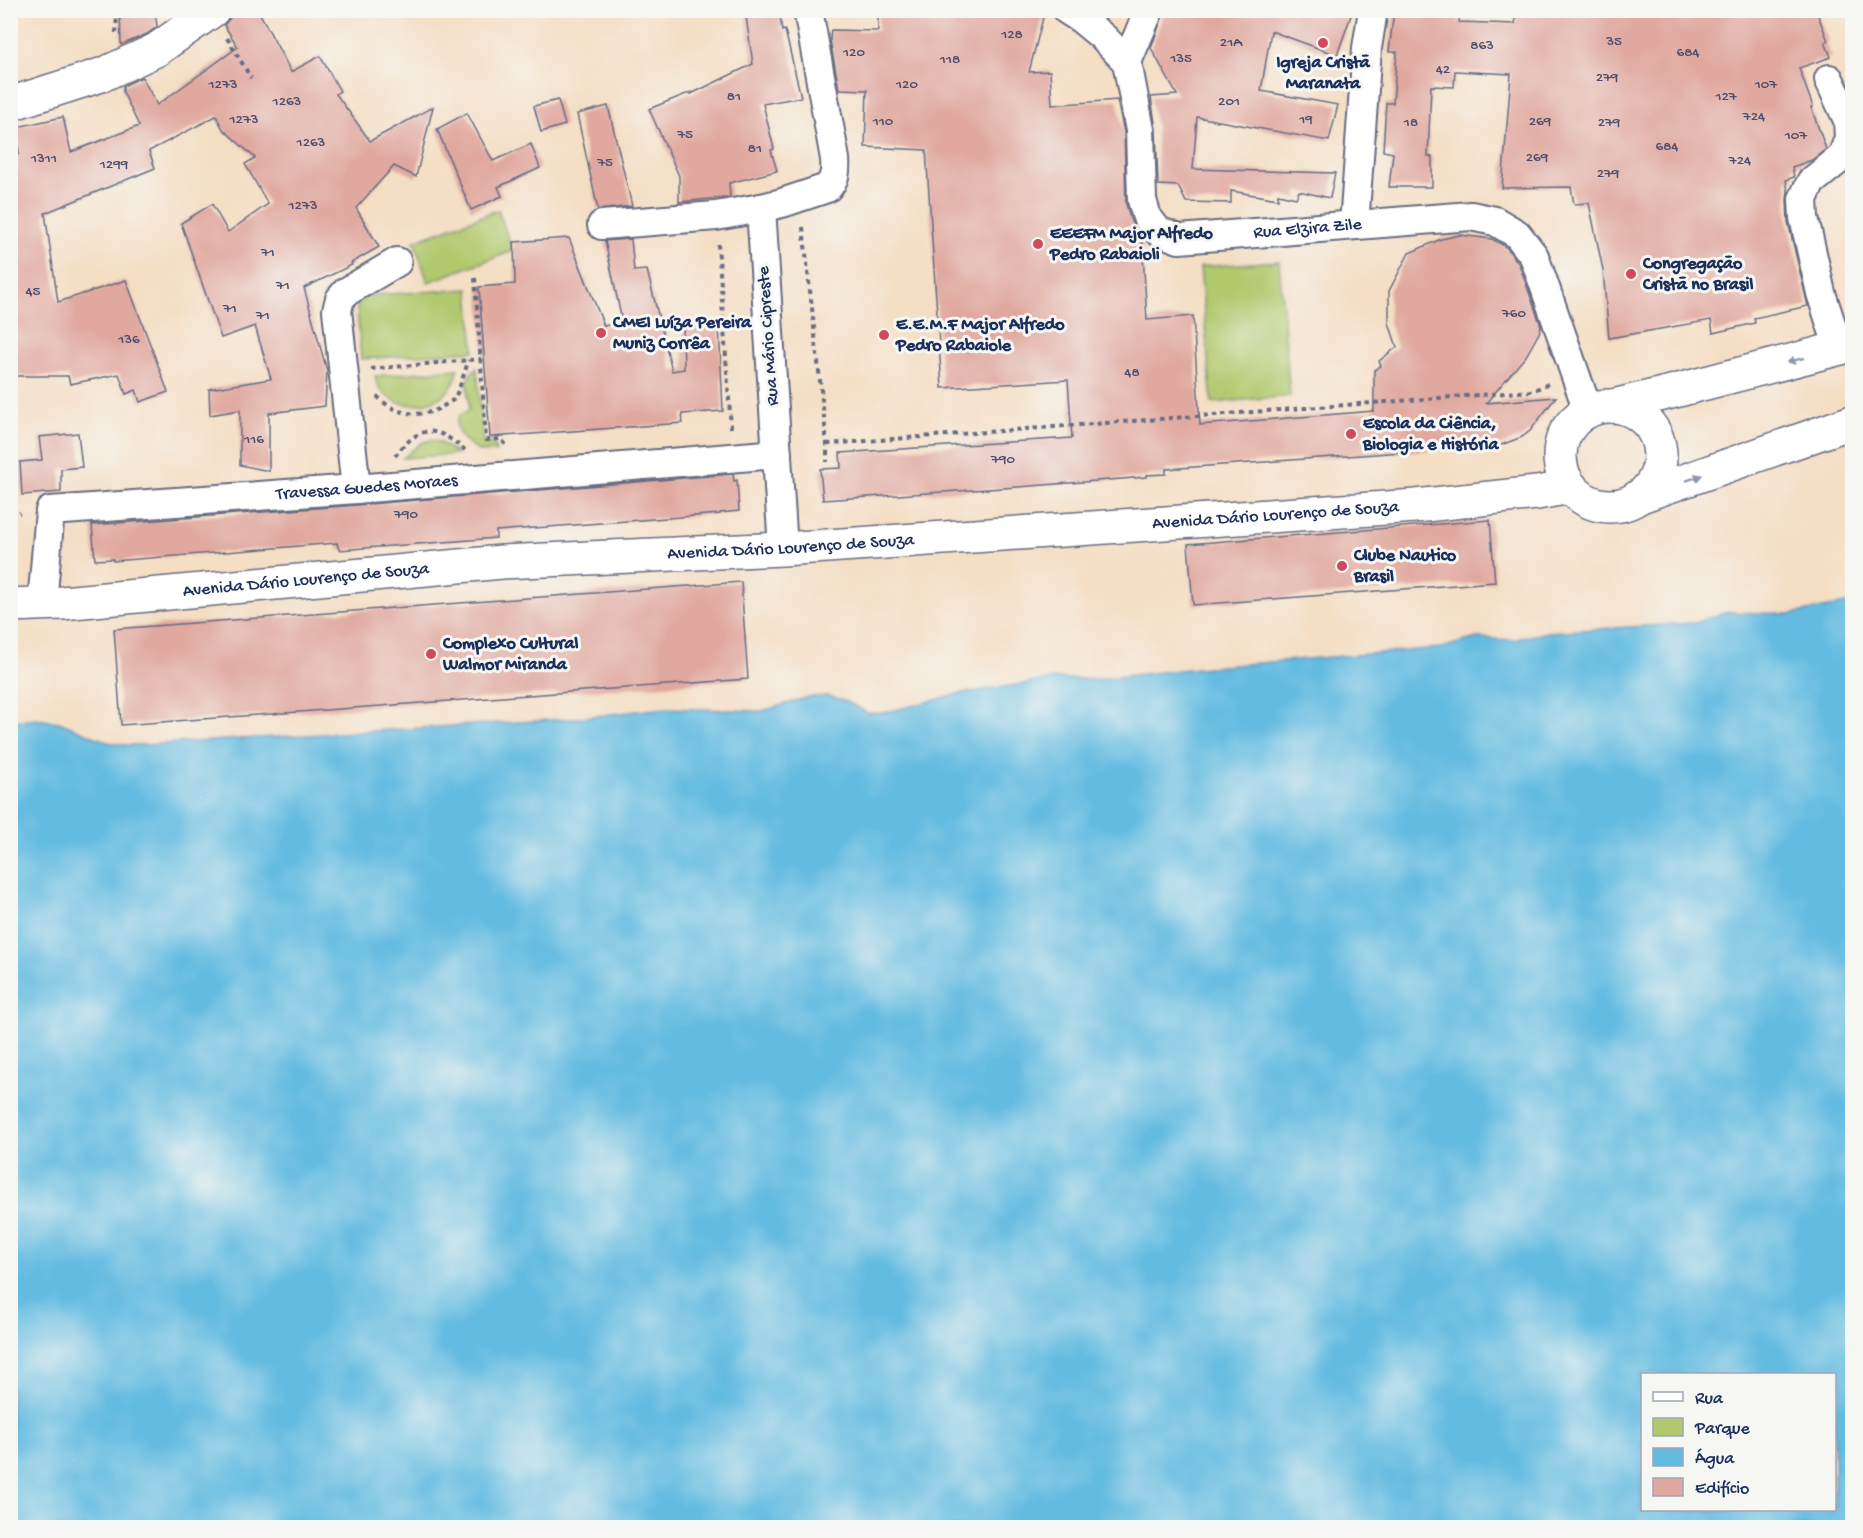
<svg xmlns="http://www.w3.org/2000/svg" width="1863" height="1538" font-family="'Gochi Hand',sans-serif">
	<rect width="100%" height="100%" fill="#f6f6f2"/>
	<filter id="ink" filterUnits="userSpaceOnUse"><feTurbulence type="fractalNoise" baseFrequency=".0167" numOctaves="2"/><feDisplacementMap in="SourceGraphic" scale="12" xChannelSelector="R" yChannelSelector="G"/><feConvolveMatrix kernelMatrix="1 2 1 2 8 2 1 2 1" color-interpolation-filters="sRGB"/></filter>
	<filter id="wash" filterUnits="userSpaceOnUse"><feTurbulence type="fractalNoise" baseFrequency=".008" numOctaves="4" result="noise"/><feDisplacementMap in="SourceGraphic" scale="24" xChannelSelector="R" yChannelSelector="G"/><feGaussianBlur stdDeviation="1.35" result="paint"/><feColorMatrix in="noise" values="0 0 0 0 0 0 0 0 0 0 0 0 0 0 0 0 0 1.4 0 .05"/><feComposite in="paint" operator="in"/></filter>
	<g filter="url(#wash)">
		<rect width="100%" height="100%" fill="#f4dec4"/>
		<!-- green -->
		<g fill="#b1c86c" stroke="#667c65" stroke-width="1.5">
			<polygon points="498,210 513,251 428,282 414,241"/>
			<polygon points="1279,261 1290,396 1212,403 1200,267"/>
			<polygon points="469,289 474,351 361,359 356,296"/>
			<path d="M477,368l6,75h11l2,8 -17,1c-11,-10 -29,-19 -20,-36l10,-6c1,-17 -8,-32 8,-42z"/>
			<path d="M458,369c-3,43 -76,49 -83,7z"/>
			<polygon points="430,440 439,442 458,454 403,458 421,443"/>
		</g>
		<!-- water -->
		<path fill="#64bbe1" stroke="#4075a0" stroke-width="1.5" fill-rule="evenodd" d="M1852,603v924h-1841v-806l25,-2 23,3 49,20 18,3h18l342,-21 81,-5 98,-11 97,3 47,-14 18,-1 18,5 23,12h15l80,-20 93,-14h40l102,-11 243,-20 36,-10 36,2 34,-8 147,-9 33,-11 64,2zM1642,1374h192v136h-192z"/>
		<g id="blocks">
			<!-- building -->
			<g fill="#e0a89f">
				<polygon points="120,10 155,10 157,27 147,34 121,45"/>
				<polygon points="231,10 258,10 291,72 320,56 340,91 336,94 370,141 433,107 416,177 394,166 356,208 379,247 351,263 352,265 304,288 327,371 325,406 269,413 269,471 240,465 240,410 210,415 209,389 271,379 255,326 221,338 181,223 212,204 228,232 268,204 245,164 255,158 223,129 216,116 149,151 155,168 45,213 58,302 126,280 168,392 140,402 136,390 126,394 119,374 70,384 68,376 10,376 10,274 18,273 12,215 16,215 14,156 19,154 17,127 63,117 71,152 139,126 123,92 123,86 142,77 157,105 238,47 224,25 230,18"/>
				<polygon points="745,10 779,10 782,31 785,30 801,97 763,104 774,149 771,150 777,171 729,183 730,197 679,202 679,176 649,109 691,92 691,94 753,64"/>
				<polygon points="894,10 1045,10 1029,72 1050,71 1052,105 1117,100 1124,132 1126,204 1131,222 1142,237 1147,320 1193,316 1200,425 1374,411 1374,370 1381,366 1379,361 1397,347 1389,323 1389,291 1409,253 1441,239 1460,235 1492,239 1506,247 1519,264 1541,326 1539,333 1526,356 1486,403 1556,397 1530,431 1522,437 1501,445 1166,469 1166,474 1147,475 1147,477 1018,487 823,500 820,469 841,468 840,453 1072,438 1068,380 942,388 926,150 865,147 867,90 839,89 830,40 831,30 878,31 878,12 894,13"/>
				<polygon points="1165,10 1353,10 1337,55 1271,31 1261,91 1338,105 1329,141 1197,117 1193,169 1335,173 1330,198 1299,191 1296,198 1278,194 1278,199 1231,191 1231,203 1186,202 1178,186 1158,185 1156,129 1151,97 1177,95 1151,48"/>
				<polygon points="1394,10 1460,10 1459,22 1515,24 1516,10 1816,10 1828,41 1825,42 1831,57 1799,68 1813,107 1811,107 1826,149 1812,160 1792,167 1794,177 1786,180 1788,191 1787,200 1788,222 1808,306 1754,318 1755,323 1713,333 1711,320 1609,338 1603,270 1589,203 1574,204 1571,187 1502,188 1511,74 1455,71 1454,87 1431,86 1428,156 1432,157 1432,187 1389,187 1393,153 1383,151 1386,103 1393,103 1397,52 1389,52"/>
				<polygon points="558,100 565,125 541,132 534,106"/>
				<polygon points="608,106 632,206 598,210 577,114"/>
				<polygon points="467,113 493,161 531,144 540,168 498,187 502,196 471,210 437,129"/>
				<polygon points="569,238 604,326 622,321 605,241 631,239 634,271 647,270 672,371 684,369 683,327 719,325 723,411 682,414 683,423 490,437 479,287 515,284 514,242"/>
				<polygon points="78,433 82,467 61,469 61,492 22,495 20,462 42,460 39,437"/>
				<polygon points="733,474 734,481 737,480 739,511 720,513 720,514 496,531 496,538 339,550 337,543 113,561 113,559 95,560 92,525 357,505"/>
				<polygon points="1490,520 1495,582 1193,605 1188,544"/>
				<polygon points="741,582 748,679 121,725 114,629"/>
			</g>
		</g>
	</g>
	<g filter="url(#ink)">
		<use href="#blocks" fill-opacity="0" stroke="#676c82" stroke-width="1.5"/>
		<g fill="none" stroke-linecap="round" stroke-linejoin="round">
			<!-- street casing -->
			<g stroke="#676c82" stroke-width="32">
				<g id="street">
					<path id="s1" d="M1067,10l14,9 23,19 23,24 13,68 2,70 5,17 11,14 21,8 292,-23 24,5 22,13 17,22 54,155"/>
					<polyline points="1127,62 1149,10"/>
					<polyline points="1829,79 1848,120 1849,138 1842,157 1811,182 1803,199 1804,218 1821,293 1839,349"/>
					<polyline points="602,225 716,216 761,208"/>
					<polyline points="1354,225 1367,48 1373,10"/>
					<polyline points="356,489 337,310 340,299 346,292 397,262"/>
					<path d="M783,549l-22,-341 21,-5 45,-15c8,-8 9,-17 8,-29l-27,-149"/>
					<path id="s2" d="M42,604l8,-93 306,-22 421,-35"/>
				</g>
			</g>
			<!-- secondary casing -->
			<g stroke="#676c82" stroke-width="36">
				<g id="secondary">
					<polyline points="10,104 104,74 156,50 213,10"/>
					<circle cx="1610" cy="456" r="50"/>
					<polyline points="1613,406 1671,392 1852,345"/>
					<polyline points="1638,497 1852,422"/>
					<path id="s3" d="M10,605l52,-2 440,-41 281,-13 633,-43 121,-13 34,-6"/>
				</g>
			</g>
			<!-- path -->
			<g stroke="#676c82" stroke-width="4" stroke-dasharray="4.5 4.5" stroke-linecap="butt">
				<polyline points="116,33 117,10"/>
				<polyline points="227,38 251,78"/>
				<polyline points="803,227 827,444 827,462"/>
				<polyline points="10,235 12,134"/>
				<polyline points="718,244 731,428"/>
				<polyline points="475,278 486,440 501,439 508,447"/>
				<polyline points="371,369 481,359"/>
				<path d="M377,396c17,19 47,24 68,9 1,0 8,-5 8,-5 6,-7 12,-31 16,-40"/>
				<polyline points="827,444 1532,391 1548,384"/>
				<path d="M395,456c25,-32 40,-31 70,-6"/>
				<polyline points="10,514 20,513"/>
			</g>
			<!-- street -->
			<use href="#street" stroke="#fff" stroke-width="28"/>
			<!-- secondary -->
			<use href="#secondary" stroke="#fff" stroke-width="33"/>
		</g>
		<!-- one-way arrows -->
		<defs><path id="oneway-solid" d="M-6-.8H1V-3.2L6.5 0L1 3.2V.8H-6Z" transform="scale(1.5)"/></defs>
		<g fill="#8d97ae">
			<use href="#oneway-solid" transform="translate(1796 360) rotate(166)"/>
			<use href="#oneway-solid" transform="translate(1694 478) rotate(-19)"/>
		</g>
	</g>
	<!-- markers -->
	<g fill="#d1495b" stroke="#f6f6f2" stroke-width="2">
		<circle cx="1323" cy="43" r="6"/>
		<circle cx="1038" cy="244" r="6"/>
		<circle cx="1631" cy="274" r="6"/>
		<circle cx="601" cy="333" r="6"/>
		<circle cx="884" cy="335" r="6"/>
		<circle cx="1351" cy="434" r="6"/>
		<circle cx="1342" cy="566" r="6"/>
		<circle cx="431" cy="654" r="6"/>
	</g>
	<g text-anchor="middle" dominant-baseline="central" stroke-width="6" stroke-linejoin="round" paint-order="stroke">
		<!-- number labels -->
		<g font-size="15" fill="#4c4d6e">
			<text x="1012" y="35">128</text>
			<text x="1614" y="42">35</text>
			<text x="1231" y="43">21A</text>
			<text x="1482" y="46">863</text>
			<text x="854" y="53">120</text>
			<text x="1688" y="53">684</text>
			<text x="1181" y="59">135</text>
			<text x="950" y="60">118</text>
			<text x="1443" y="70">42</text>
			<text x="1607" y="78">279</text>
			<text x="223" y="85">1273</text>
			<text x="907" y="85">120</text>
			<text x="1766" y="85">107</text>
			<text x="734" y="97">81</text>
			<text x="1726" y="97">127</text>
			<text x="287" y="102">1263</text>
			<text x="1229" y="102">201</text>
			<text x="1754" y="117">724</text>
			<text x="244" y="120">1273</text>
			<text x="1306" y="120">19</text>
			<text x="883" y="122">110</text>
			<text x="1540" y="122">269</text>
			<text x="1411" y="123">18</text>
			<text x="1609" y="123">279</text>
			<text x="685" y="135">75</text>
			<text x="1796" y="136">107</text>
			<text x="311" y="143">1263</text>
			<text x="1667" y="147">684</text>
			<text x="755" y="149">81</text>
			<text x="1537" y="158">269</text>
			<text x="44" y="159">1311</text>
			<text x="1740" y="161">724</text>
			<text x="605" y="163">75</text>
			<text x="114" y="165">1299</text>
			<text x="1608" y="174">279</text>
			<text x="303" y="206">1273</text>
			<text x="268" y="253">71</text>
			<text x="283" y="286">71</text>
			<text x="33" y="292">45</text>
			<text x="230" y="309">71</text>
			<text x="1514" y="314">760</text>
			<text x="263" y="316">71</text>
			<text x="129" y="340">136</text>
			<text x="1132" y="373">48</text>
			<text x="254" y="440">116</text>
			<text x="1003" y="460">790</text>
			<text x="406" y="515">790</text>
		</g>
		<!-- poi labels -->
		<g font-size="18" font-weight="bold" fill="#1b2f5e" stroke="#f6f6f2" text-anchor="start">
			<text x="1323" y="63" text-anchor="middle">Igreja Cristã<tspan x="1323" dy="21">Maranata</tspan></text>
			<text x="1050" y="234">EEEFM Major Alfredo<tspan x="1050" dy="21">Pedro Rabaioli</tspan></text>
			<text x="1643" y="264">Congregação<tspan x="1643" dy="21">Cristã no Brasil</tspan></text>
			<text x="613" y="323">CMEI Luíza Pereira<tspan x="613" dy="21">Muniz Corrêa</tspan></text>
			<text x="896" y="325">E.E.M.F Major Alfredo<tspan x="896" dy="21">Pedro Rabaiole</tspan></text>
			<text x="1363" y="424">Escola da Ciência,<tspan x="1363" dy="21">Biologia e História</tspan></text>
			<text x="1354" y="556">Clube Nautico<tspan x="1354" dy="21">Brasil</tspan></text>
			<text x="443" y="644">Complexo Cultural<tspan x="443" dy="21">Walmor Miranda</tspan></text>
		</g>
		<!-- street labels -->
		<g font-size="18" fill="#1b2f5e" stroke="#f6f6f2">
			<text stroke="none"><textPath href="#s1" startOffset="406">Rua Elzira Zile</textPath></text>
			<text transform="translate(769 336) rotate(-94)">Rua Mário Cipreste</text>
			<text stroke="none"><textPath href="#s2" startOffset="411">Travessa Guedes Moraes</textPath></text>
			<text stroke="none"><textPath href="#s3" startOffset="1269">Avenida Dário Lourenço de Souza</textPath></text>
			<text stroke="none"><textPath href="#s3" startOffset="783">Avenida Dário Lourenço de Souza</textPath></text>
			<text stroke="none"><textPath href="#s3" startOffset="297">Avenida Dário Lourenço de Souza</textPath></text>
		</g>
	</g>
	<!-- margin -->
	<rect width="1863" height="1538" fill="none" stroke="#f6f6f2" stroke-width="36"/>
	<!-- legend -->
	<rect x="1641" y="1373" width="195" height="138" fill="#f6f6f2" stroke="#9ea6b7" stroke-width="1.5"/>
	<rect x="1653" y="1392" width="30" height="9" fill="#ffffff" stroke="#9ea6b7" stroke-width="1.5"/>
	<text x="1695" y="1403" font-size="18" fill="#1b2f5e">Rua</text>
	<rect x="1653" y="1418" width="30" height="18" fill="#b1c86c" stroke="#9ea6b7" stroke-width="1.5"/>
	<text x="1695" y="1433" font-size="18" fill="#1b2f5e">Parque</text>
	<rect x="1653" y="1448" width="30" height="18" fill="#64bbe1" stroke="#9ea6b7" stroke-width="1.5"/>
	<text x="1695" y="1463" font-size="18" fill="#1b2f5e">Água</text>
	<rect x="1653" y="1478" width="30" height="18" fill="#e0a89f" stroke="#9ea6b7" stroke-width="1.5"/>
	<text x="1695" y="1493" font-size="18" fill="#1b2f5e">Edifício</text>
</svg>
